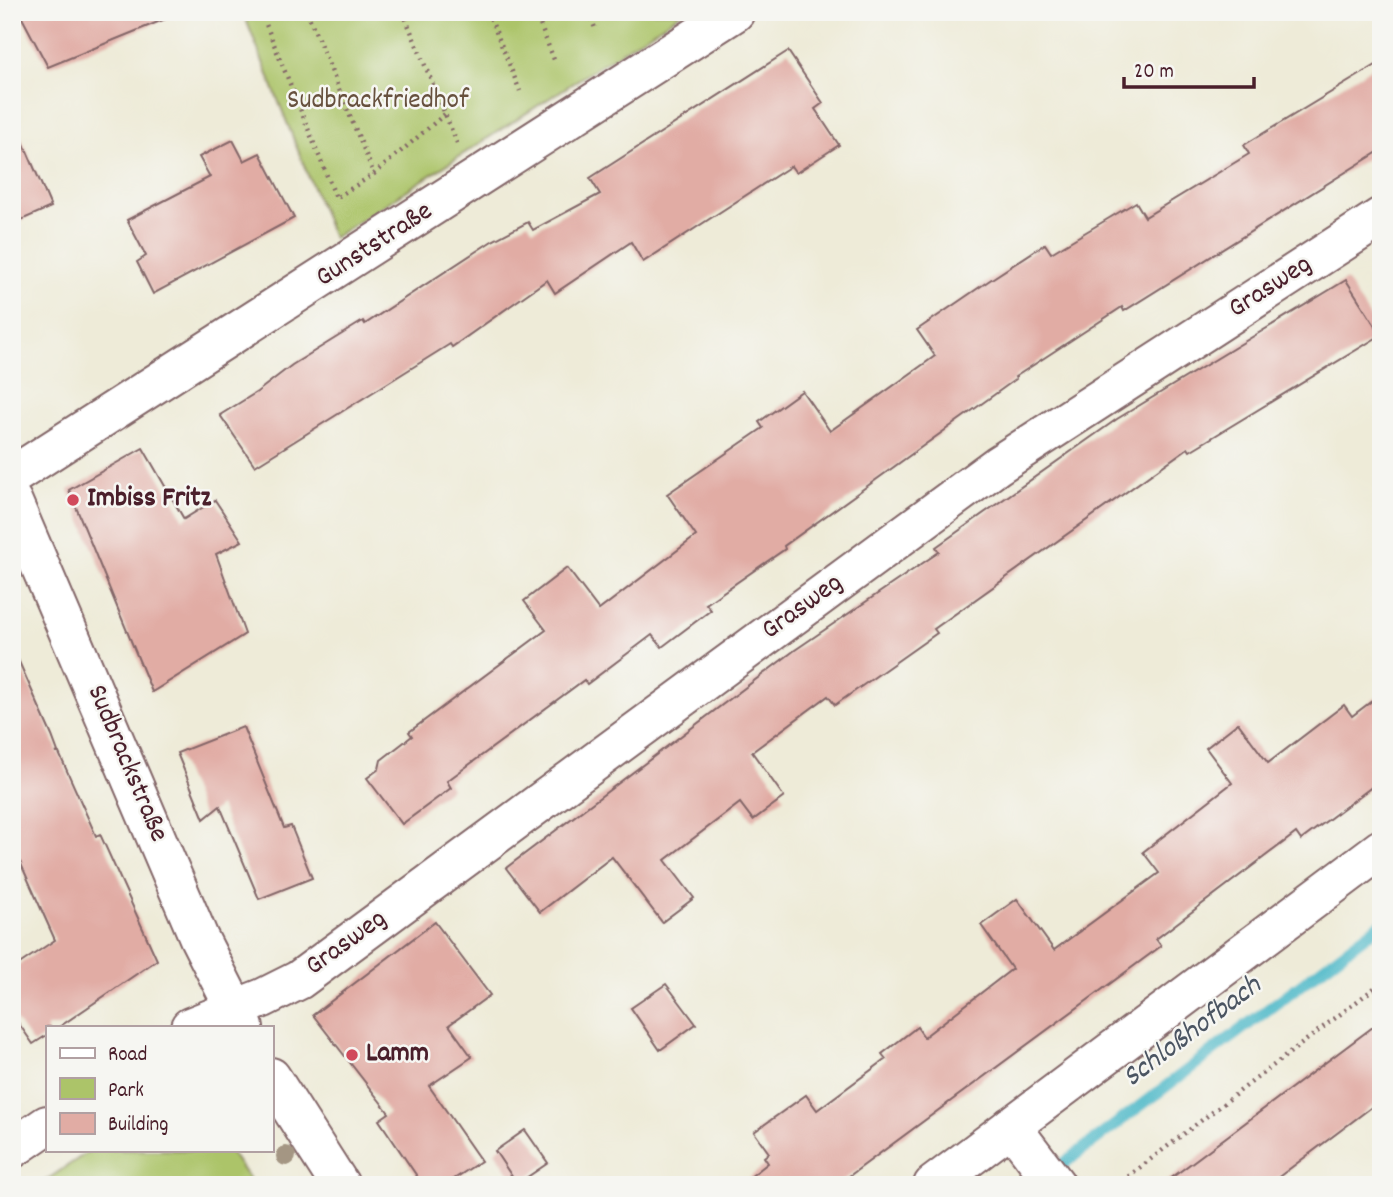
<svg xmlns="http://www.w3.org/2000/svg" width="1393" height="1197" font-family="Dekko,sans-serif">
	<rect width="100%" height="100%" fill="#f6f6f2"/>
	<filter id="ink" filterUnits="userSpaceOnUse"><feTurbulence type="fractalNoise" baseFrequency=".0143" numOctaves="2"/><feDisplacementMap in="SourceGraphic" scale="14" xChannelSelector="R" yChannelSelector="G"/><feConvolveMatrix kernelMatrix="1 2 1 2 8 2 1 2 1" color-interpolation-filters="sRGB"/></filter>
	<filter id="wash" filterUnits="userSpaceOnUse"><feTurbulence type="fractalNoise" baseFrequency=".00686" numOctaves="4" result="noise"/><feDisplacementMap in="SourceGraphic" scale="28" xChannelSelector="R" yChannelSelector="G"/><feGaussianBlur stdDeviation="1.57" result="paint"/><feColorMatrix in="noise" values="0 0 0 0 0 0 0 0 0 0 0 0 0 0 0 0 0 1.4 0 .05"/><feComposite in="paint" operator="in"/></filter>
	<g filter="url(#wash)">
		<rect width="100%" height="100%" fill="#eeebd8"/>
		<!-- green -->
		<g fill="#acc469" stroke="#7b724a" stroke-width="2">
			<polygon points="243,12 683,12 333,238"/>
			<polygon points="91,1150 229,1150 253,1185 39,1185"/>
		</g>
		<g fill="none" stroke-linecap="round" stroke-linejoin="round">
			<!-- stream -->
			<polyline stroke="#4cb8c8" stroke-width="12" points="1050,1174 1381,924"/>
		</g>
		<g id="blocks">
			<!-- building -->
			<g fill="#e1aca4">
				<polygon points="19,12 180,12 180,13 48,67"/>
				<polygon points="788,51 823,103 815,109 839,145 796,173 791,166 643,262 631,242 555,293 547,280 452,347 450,344 255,466 220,415 257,392 292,365 363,321 365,324 492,241 528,222 533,230 600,194 590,178"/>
				<polygon points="1381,62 1381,150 1124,311 1122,307 1015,377 1016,379 784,546 785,549 706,604 711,610 662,647 652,635 587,684 584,680 447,781 451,788 402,824 367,778 379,769 381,760 412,736 409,732 546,630 524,601 567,568 599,610 696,536 667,494 763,428 759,422 802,391 830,431 935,356 917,330 990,280 1045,244 1051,253 1136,202 1145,217 1249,154 1244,145"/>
				<polygon points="12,116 51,207 12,224"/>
				<polygon points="233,140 244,161 260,153 294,218 153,294 137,262 146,256 127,220 210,177 199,157"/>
				<polygon points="1346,280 1381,335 1190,451 1188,448 934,629 937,633 835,705 828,696 752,752 784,797 753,820 740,803 665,860 694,898 662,922 612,857 540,912 506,868 795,650 939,552 936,547 1117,419"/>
				<polygon points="143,448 184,519 215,500 242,541 216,554 245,634 152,692 69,490"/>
				<polygon points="12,646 52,736 58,752 56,753 59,753 96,836 100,834 157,960 59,1027 47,1027 47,1035 33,1044 12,1014 12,969 55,940 12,844"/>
				<polygon points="1381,694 1381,780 1301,840 1296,833 1156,939 1161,946 837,1185 740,1185 768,1163 764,1157 769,1153 754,1132 806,1095 817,1110 886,1059 882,1054 917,1027 924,1037 1012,969 981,925 1017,899 1054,950 1159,873 1143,852 1232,783 1206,748 1238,723 1268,763 1344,705 1352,716"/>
				<polygon points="243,727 284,828 291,826 312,878 259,899 220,806 204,819 177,753"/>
				<polygon points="435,922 490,995 449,1025 472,1057 429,1086 481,1161 445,1185 423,1185 379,1120 389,1113 313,1015"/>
				<polygon points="666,984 696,1024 660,1050 631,1008"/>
				<polygon points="1381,1021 1381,1100 1268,1185 1162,1185"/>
				<polygon points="525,1130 548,1163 517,1184 495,1151"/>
			</g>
		</g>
	</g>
	<g filter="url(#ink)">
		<use href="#blocks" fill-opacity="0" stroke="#836668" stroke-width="2"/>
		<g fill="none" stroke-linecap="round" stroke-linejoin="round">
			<!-- street casing -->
			<g stroke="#836668" stroke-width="42">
				<g id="street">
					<polyline points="12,476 735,12"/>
					<polyline points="190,1027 263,998 299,980 998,465 1381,217"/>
					<polyline points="1011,1126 1056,1185"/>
					<polyline points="12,1149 47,1125"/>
					<polyline points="933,1185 1381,849"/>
				</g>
			</g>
			<!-- secondary casing -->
			<g stroke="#836668" stroke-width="42">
				<g id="secondary">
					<polyline points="12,500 199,938 244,1027"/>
					<polyline points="271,1077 340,1185"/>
				</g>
			</g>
			<!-- path -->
			<g stroke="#836668" stroke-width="4.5" stroke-dasharray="2 5" stroke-linecap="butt">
				<polyline points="261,12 336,198 374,174 445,114"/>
				<polyline points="307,12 374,174"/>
				<polyline points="403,12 457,143"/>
				<polyline points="488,12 520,91"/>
				<polyline points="535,12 555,62"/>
				<polyline points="589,12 596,31"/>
				<polyline points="1117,1185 1381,983"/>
			</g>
			<!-- street -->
			<use href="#street" stroke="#fff" stroke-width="38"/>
			<!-- secondary -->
			<use href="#secondary" stroke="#fff" stroke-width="38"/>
		</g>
		<!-- trees -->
		<circle fill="#a49683" cx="286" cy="1156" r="10"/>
	</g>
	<!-- markers -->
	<g fill="#d1495b" stroke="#f6f6f2" stroke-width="2.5">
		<circle cx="73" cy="500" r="7"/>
		<circle cx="352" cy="1055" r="7"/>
	</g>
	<g text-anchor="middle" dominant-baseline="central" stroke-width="5" stroke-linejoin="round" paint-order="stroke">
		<!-- park labels -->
		<g font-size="28" fill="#67513e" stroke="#f6f6f2">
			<text x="378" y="102">Sudbrackfriedhof</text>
		</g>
		<!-- street labels -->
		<g font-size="28" fill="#4a1f2b" stroke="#f6f6f2">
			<text transform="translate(375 246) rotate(-33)">Gunststraße</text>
			<text transform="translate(1271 288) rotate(-33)">Grasweg</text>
			<text transform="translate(803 608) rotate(-36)">Grasweg</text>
			<text transform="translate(126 764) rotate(67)">Sudbrackstraße</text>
			<text transform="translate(347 944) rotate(-36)">Grasweg</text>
		</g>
		<!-- poi labels -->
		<g font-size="28" font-weight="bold" fill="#4a1f2b" stroke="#f6f6f2" text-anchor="start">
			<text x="87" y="500">Imbiss Fritz</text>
			<text x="366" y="1055">Lamm</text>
		</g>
		<!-- water labels -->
		<g font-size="30" font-style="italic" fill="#4b5562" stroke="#f6f6f2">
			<text transform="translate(1193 1033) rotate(-37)">Schloßhofbach</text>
		</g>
	</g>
	<!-- margin -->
	<rect width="1393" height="1197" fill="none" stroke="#f6f6f2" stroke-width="42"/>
	<!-- legend -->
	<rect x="46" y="1026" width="228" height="126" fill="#f6f6f2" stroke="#b1a0a2" stroke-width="2"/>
	<rect x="60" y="1048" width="35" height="10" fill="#ffffff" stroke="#b1a0a2" stroke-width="2"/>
	<text x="108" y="1060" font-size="21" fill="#4a1f2b">Road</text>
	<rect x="60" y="1078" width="35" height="21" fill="#acc469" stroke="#b1a0a2" stroke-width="2"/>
	<text x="108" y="1096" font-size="21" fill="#4a1f2b">Park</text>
	<rect x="60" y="1113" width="35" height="21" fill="#e1aca4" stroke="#b1a0a2" stroke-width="2"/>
	<text x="108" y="1130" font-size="21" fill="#4a1f2b">Building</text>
	<!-- scale -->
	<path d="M1124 77v10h130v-10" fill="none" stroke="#4a1f2b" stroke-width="3.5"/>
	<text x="1134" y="77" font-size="21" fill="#4a1f2b" stroke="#f6f6f2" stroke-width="5" paint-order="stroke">20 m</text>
</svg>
